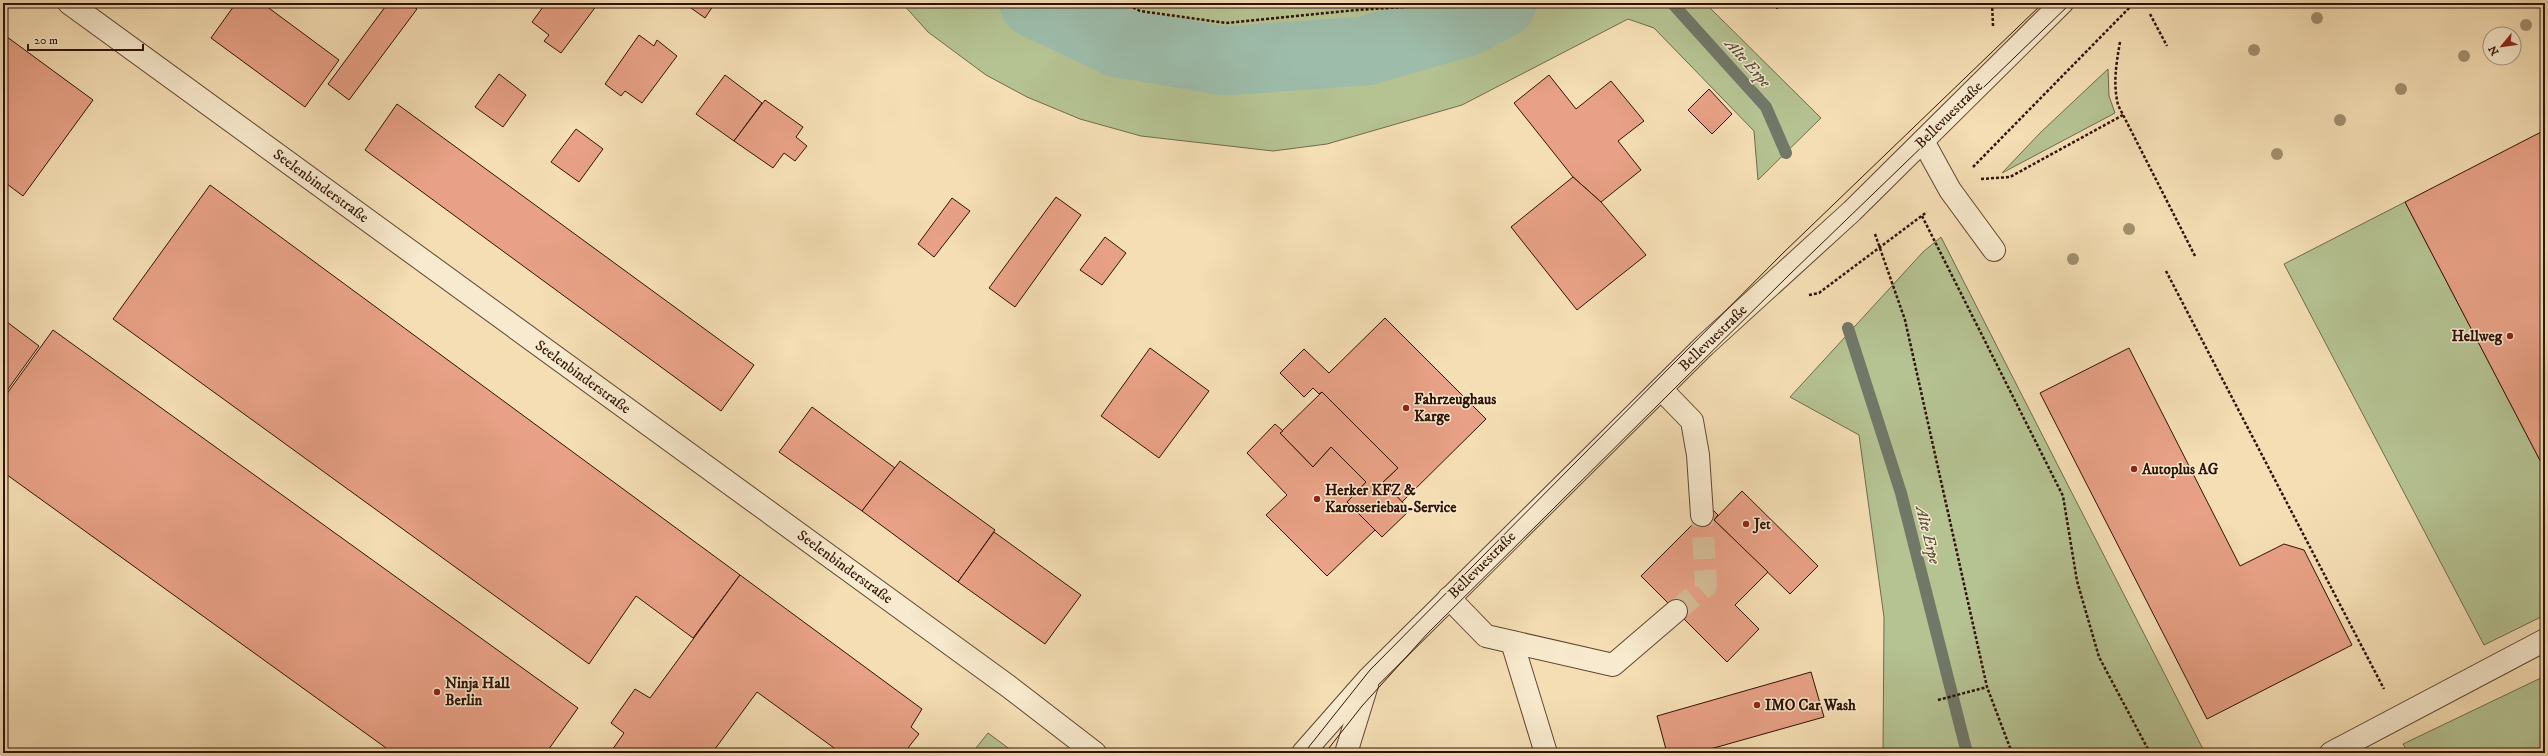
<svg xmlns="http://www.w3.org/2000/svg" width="2548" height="756" font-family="'IM FELL DW Pica',serif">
	<rect width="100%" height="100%" fill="#f5deb4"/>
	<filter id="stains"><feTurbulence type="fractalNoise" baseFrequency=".005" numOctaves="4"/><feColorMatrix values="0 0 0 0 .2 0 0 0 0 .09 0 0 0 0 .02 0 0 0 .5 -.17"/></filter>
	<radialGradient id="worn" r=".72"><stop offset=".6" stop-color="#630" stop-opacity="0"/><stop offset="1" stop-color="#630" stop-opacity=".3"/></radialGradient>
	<!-- green -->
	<g fill="#b5c292" stroke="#726a4c">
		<polygon points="902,3 1705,3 1821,118 1758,180 1754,131 1654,28 1628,19 1462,105 1327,144 1273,151 1141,136 1080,119 1027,97 986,75 928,32"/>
		<polygon points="2108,69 2109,96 2115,113 2002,173 2041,132"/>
		<polygon points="2405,202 2545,470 2545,615 2484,645 2284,264"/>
		<polygon points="1941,237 2205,753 1883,753 1884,617 1859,435 1790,397 1923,252"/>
		<polygon points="2545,676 2545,753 2408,753 2403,744"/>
		<polygon points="988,733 1015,753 972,753"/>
	</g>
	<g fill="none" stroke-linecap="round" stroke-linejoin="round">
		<!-- stream -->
		<g stroke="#717868" stroke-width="12">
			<polyline points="1672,3 1766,107 1786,153"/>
			<polyline points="1848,328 1901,493 1967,753"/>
		</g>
		<!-- river -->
		<polyline stroke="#9dbcaa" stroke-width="69" points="1034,3 1119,43 1224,61 1365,51 1469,21 1502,3"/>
	</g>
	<!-- building -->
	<g fill="#e8a186" stroke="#301205">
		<polygon points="236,3 262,3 339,60 305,107 211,38"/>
		<polygon points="388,3 408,3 417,9 349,100 328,84"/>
		<polygon points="546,3 597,5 561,53 544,41 549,35 532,22"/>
		<polygon points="684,3 715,3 705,18"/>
		<polygon points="1771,3 1782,3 1777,9"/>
		<polygon points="3,34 93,100 23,196 3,181"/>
		<polygon points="639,35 654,46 657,40 677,56 642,103 625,91 621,96 605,84"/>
		<polygon points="499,74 526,95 503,127 475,107"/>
		<polygon points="725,75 762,103 734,141 696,114"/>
		<polygon points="1549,75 1576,109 1611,81 1644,121 1618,141 1641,170 1601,202 1573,177 1514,103"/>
		<polygon points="1709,89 1732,114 1712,134 1688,110"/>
		<polygon points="765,100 803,127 796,137 807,146 795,161 784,153 773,168 734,141"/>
		<polygon points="397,104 754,365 721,411 365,150"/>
		<polygon points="576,129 603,149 579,182 551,162"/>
		<polygon points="2545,130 2545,470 2405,202"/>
		<polygon points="1573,177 1601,202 1646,255 1577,310 1511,227"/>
		<polygon points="210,185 740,575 693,638 636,596 589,664 113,319"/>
		<polygon points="1056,197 1081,215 1015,307 989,288"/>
		<polygon points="952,198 970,211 934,257 918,244"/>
		<polygon points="1105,237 1126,253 1102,285 1080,270"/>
		<polygon points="1385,318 1486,419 1402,502 1383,482 1398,468 1322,392 1319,394 1313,388 1304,397 1280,373 1304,349 1329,373"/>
		<polygon points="3,319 39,346 3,396"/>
		<polygon points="53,330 578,708 546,753 393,753 3,472 3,399"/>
		<polygon points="1150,348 1209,391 1159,458 1101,416"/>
		<polygon points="2129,348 2240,566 2284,544 2304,550 2352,645 2207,719 2040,393"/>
		<polygon points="1322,392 1398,468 1383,482 1410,510 1382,537 1347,502 1366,482 1331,447 1313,467 1280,433"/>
		<polygon points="812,407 895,468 862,511 779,452"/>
		<polygon points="1275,424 1283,431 1280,433 1313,467 1331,447 1366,482 1347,502 1375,530 1327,576 1266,515 1287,495 1247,453"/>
		<polygon points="900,461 995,530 958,582 862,511"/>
		<polygon points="1742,491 1818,566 1790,594 1714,520"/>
		<polygon points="1710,507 1718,515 1714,520 1768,572 1735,605 1759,629 1727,662 1641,576"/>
		<polygon points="994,532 1081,595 1045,644 958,582"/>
		<polygon points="740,575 922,709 911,727 919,734 904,753 841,753 757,692 712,753 610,753 624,733 611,723 635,689 650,698"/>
		<polygon points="1811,672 1824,717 1696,753 1667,753 1657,716"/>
	</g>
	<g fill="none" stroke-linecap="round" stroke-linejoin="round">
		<!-- minor-tunnel -->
		<polyline stroke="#d7bf9a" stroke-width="22" stroke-dasharray="22 11" stroke-linecap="butt" points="1676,611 1706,586 1702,515"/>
		<!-- minor casing -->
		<g stroke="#614531" stroke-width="24">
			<g id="minor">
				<polyline points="69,3 1008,686 1095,753"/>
				<polyline points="1923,141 1950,190 1994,250"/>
				<polyline points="1661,389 1692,421 1698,455 1702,515"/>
				<polyline points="1449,598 1486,636 1613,665 1676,611"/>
				<polyline points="1512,642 1546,753"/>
				<polyline points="1303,753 1369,678 1705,345 1852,211 2062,3"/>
				<polyline points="1346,753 1367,685"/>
				<polyline points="2331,753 2545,640"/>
			</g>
		</g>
		<!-- path -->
		<g stroke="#301205" stroke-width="2.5" stroke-dasharray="3 2" stroke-linecap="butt">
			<polyline points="1124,3 1140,11 1226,23 1357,10 1465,3"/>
			<polyline points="1992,3 1993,26"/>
			<polyline points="2150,14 2167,46"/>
			<path d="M2120,42c-4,23 -7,41 -2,63l77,151"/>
			<polyline points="1973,167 2134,3"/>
			<polyline points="1981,179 2010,177 2123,115"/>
			<polyline points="1922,216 2063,496 2077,581 2099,657 2150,753"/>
			<polyline points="1875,234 1905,320 1987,687 2012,753"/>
			<polyline points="2166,271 2384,689"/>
			<polyline points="1809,295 1819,293 1927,212"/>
			<polyline points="1938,700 1987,687"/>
		</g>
		<!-- minor -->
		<use href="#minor" stroke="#f8eace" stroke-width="22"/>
		<!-- tram -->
		<g stroke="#301205" stroke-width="1">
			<polyline points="1304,753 1370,670 1782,254 2043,3"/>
			<polyline points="1325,753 1362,706 1427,634 1789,275 2071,3"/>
		</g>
	</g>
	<!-- trees -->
	<g fill="#a2906f">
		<circle cx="2317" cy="18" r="6"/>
		<circle cx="2526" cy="25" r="6"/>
		<circle cx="2254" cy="50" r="6"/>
		<circle cx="2464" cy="56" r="6"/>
		<circle cx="2401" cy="89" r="6"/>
		<circle cx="2340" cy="120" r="6"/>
		<circle cx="2277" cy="154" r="6"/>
		<circle cx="2129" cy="229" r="6"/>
		<circle cx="2073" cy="259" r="6"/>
	</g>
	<!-- markers -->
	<g fill="#8f2418" stroke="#f8eace" stroke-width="1.5">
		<circle cx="2510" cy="336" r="4"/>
		<circle cx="1406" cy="408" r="4"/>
		<circle cx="2134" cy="469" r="4"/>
		<circle cx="1317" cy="499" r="4"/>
		<circle cx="1746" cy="524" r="4"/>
		<circle cx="437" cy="692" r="4"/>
		<circle cx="1757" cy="705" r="4"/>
	</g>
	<g text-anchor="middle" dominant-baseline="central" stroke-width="3" stroke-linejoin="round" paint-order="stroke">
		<!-- street labels -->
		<g font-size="15" fill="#301205" stroke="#f8eace">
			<text transform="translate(1949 115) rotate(-45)">Bellevuestraße</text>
			<text transform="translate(321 186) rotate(36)">Seelenbinderstraße</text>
			<text transform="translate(1713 338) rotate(-44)">Bellevuestraße</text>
			<text transform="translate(583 377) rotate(36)">Seelenbinderstraße</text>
			<text transform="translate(1482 565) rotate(-45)">Bellevuestraße</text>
			<text transform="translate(845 567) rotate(36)">Seelenbinderstraße</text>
		</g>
		<!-- poi labels -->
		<g font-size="15" font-weight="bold" fill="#301205" stroke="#f8eace" text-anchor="start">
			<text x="2502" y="336" text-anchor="end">Hellweg</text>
			<text x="1414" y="399">Fahrzeughaus<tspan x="1414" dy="17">Karge</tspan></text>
			<text x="2142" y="469">Autoplus AG</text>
			<text x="1325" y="490">Herker KFZ &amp;<tspan x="1325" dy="17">Karosseriebau-Service</tspan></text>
			<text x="1754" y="524">Jet</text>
			<text x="445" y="683">Ninja Hall<tspan x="445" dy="17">Berlin</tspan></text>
			<text x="1765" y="705">IMO Car Wash</text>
		</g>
		<!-- water labels -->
		<g font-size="16" font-style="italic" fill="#564e3f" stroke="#f8eace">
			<text transform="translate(1748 63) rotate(48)">Alte Erpe</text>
			<text transform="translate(1928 535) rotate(76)">Alte Erpe</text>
		</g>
	</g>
	<!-- margin -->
	<rect width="2548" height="756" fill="none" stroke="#f5deb4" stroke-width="16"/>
	<rect x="4" y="4" width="2540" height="748" fill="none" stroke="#301205" stroke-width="2"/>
	<rect x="8" y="8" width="2532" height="740" fill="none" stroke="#301205"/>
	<!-- north arrow -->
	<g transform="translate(2502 46) rotate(241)"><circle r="19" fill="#f8eace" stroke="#a8947e"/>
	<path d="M0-3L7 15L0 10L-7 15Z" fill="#8f2418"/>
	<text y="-6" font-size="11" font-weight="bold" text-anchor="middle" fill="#301205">N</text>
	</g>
	<!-- scale -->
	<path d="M28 44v6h115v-6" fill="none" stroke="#301205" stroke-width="2"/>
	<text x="34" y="44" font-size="12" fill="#301205" stroke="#f8eace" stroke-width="3" paint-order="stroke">20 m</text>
	<rect width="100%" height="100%" filter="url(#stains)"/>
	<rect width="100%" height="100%" fill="url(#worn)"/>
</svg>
